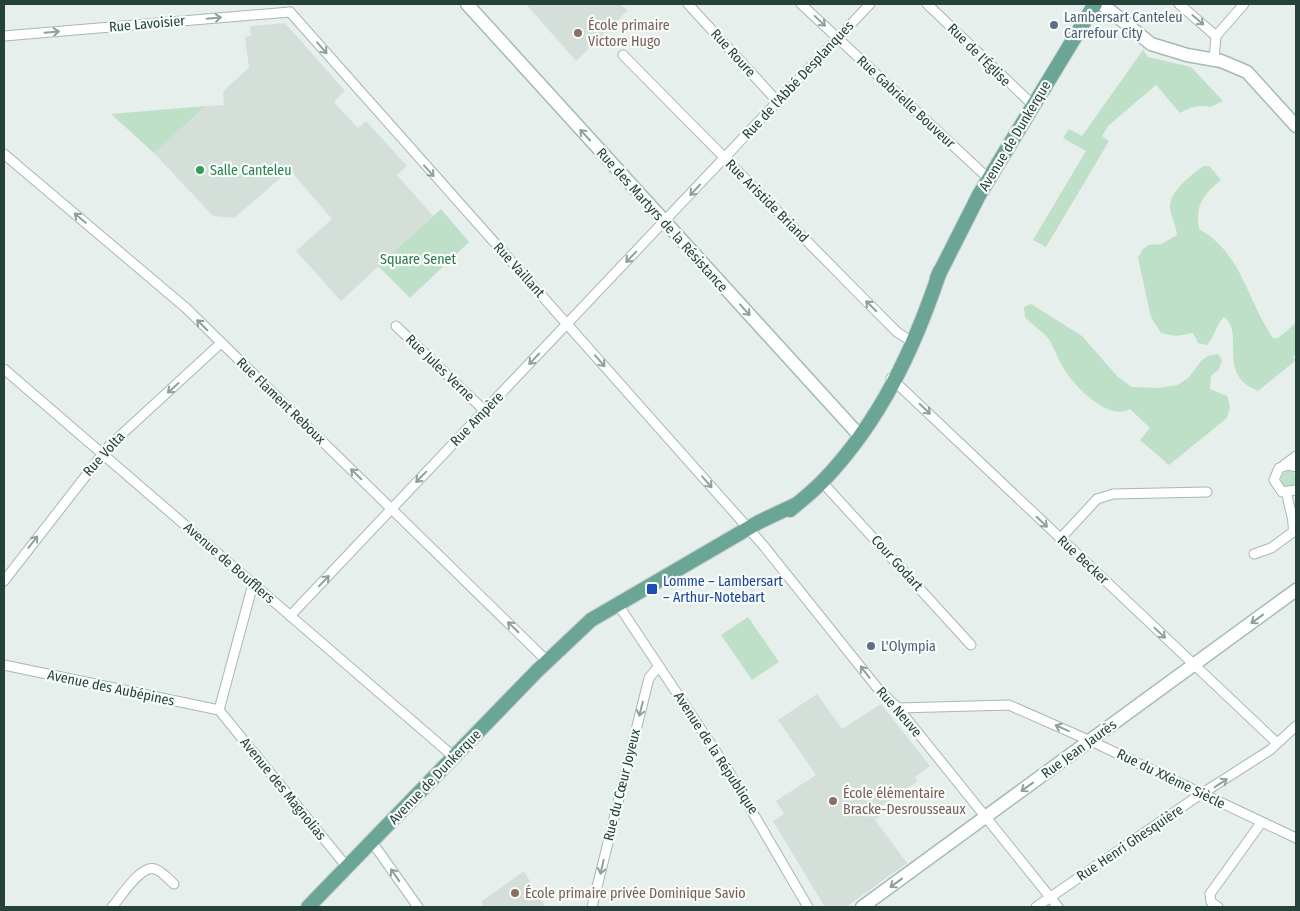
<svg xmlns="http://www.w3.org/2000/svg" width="1300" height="911" font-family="'Fira Sans Condensed',sans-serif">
	<rect width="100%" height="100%" fill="#e6efeb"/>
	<!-- built -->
	<g fill="#d4dfda">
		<polygon points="526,4 619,4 628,10 576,61"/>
		<polygon points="285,23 345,91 334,102 358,128 366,121 407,166 397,175 433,216 341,301 296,251 332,219 290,170 234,218 213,216 154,153 206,106 224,105 223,91 249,68 245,37 251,36 250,26"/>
		<polygon points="817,694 842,729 881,704 930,766 915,777 918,781 877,809 882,815 875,820 907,863 846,907 825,907 773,821 784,814 776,801 816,775 778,720"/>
		<polygon points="524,871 545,907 484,907 481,902"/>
	</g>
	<!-- green -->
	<g fill="#bfe0c8">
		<path d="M1143,50l5,7 43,10 32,34 -13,6c-11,-3 -21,1 -30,6l-24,-28 -48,41 -6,10 7,5 -63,106 -13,-7 53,-89 -23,-13 6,-9 13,7z"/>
		<polygon points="206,106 154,153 111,114"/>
		<path d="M1204,166h5l12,14c-18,15 -26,25 -22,49 44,25 47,70 74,109h5l18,-15v31l-3,3 2,4 -37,30c-43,-17 -12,-57 -34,-74 -8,8 -8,17 -17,28l-9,-2 -5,-10 -17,3 -15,-3 -10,-16 -13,-59 4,-8 6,-5 13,-1 16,-9c-1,-9 -6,-19 -7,-27 -1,-17 21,-33 34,-42z"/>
		<polygon points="441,209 469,242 410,298 378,266"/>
		<path d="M1031,304l51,32 36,41 14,10 26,1 20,-3 11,-8 13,-17 6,-4 10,-2 4,6 -3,9 -8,7 -1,13 17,7 3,11 -3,11 -58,47 -29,-25 10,-12 -20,-19c-21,13 -56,-23 -66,-40 -6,-9 -9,-19 -14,-28 -6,-9 -18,-16 -25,-24l-1,-10z"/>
		<circle cx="1289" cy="479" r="8"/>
		<polygon points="748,617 779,662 752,680 721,635"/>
	</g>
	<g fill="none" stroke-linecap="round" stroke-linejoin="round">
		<!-- street casing -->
		<g stroke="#a8b8b2" stroke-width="11">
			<g id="street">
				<polyline points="688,4 778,102"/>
				<polyline points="801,4 989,179"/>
				<polyline points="927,4 1033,105"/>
				<polyline points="1179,4 1216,36"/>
				<polyline points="290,12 763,545 879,690 898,708 1058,907"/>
				<polyline points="4,36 290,12"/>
				<polyline points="1216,36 1244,4"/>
				<polyline points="623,55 869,304 897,332 914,343"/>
				<polyline points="1214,60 1216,36"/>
				<polyline points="4,154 186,308 547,661"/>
				<polyline points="396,326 485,411"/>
				<polyline points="4,369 454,757"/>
				<polyline points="891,378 1277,743"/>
				<polyline points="1284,465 1296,456"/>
				<polyline points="1296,467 1288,465 1279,468 1274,480 1282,492 1296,490"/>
				<polyline points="822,482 971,645"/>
				<polyline points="1060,539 1097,499 1113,494 1207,492"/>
				<path d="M1254,554l17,-6 22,-16c2,-14 -5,-25 -6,-39"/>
				<polyline points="4,581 109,446 221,343"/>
				<polyline points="617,603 726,767 808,907"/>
				<polyline points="290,616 870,4"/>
				<polyline points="4,665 219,710"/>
				<polyline points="898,708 1009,705 1093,742 1296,838"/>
				<polyline points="219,710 347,867"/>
				<polyline points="219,710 253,584"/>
				<polyline points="372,842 418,907"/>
				<path d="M112,907c9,-10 29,-43 43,-38 7,2 14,11 19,15"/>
				<polyline points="592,907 649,678 659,666"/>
				<polyline points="1036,907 1195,798 1270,750 1296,726"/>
				<polyline points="1218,907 1211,902 1210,894 1261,823"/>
			</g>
		</g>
		<!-- secondary casing -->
		<g stroke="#a4bbb3" stroke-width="15">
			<g id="secondary">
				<polyline points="467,4 859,435"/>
				<polyline points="1102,4 1151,44 1187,55 1221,61 1247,72 1296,126"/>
				<polyline points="862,907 1296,590"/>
			</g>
		</g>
		<!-- primary casing -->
		<g stroke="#c2cac8" stroke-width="16">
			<g id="primary">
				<polyline points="937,278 979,195 1095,4"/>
				<path d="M790,510c11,-9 22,-18 32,-28 58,-60 92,-133 118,-211"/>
				<polyline points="308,907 537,671 591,620 759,522 797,504"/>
			</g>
		</g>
		<!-- street -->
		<use href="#street" stroke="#fff" stroke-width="9"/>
		<!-- secondary -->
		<use href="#secondary" stroke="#fff" stroke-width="12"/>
		<!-- primary -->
		<use href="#primary" stroke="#6aa596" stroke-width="14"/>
	</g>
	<!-- one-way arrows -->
	<defs><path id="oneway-shaft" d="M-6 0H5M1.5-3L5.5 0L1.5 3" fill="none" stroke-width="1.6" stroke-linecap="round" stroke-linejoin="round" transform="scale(1.25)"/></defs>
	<g stroke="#92a09c">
		<use href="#oneway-shaft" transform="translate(214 18) rotate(-5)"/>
		<use href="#oneway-shaft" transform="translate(1198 20) rotate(41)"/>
		<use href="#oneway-shaft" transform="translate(820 21) rotate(43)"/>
		<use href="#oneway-shaft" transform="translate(52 32) rotate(-5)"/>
		<use href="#oneway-shaft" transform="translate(322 48) rotate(49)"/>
		<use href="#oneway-shaft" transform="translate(585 135) rotate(-133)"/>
		<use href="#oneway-shaft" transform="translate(429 171) rotate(48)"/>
		<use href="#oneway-shaft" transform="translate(695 190) rotate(133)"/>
		<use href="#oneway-shaft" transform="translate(80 218) rotate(-140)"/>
		<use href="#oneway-shaft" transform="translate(631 257) rotate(134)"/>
		<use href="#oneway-shaft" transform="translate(871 306) rotate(-135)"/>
		<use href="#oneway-shaft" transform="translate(745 310) rotate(48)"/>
		<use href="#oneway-shaft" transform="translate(202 325) rotate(-135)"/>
		<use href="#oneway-shaft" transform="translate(534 359) rotate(133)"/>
		<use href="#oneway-shaft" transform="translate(600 361) rotate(49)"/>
		<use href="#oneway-shaft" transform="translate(173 388) rotate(138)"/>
		<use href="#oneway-shaft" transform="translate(925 409) rotate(44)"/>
		<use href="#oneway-shaft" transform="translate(356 474) rotate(-136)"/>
		<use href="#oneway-shaft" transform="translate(421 477) rotate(134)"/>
		<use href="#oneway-shaft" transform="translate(707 482) rotate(49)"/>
		<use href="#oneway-shaft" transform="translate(1042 522) rotate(44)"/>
		<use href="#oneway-shaft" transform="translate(33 542) rotate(-52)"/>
		<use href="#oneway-shaft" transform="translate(324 581) rotate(-46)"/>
		<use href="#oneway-shaft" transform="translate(1257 619) rotate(144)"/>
		<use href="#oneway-shaft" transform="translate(513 627) rotate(-136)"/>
		<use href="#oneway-shaft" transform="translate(1160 633) rotate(43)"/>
		<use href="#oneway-shaft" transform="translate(865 672) rotate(-128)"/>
		<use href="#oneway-shaft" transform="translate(641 709) rotate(104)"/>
		<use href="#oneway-shaft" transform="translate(1062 728) rotate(-156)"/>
		<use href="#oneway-shaft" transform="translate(1221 783) rotate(-33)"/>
		<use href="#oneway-shaft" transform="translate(1027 787) rotate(144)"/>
		<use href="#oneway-shaft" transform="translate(602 867) rotate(103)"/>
		<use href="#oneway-shaft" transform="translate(395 875) rotate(-125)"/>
		<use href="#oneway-shaft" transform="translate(896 883) rotate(144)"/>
	</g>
	<!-- markers -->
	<g fill="#5c6f8a" stroke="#f7fbf9" stroke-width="2">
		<circle cx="1054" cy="25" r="5"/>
		<circle cx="871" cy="646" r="5"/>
	</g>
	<g fill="#8d6e63" stroke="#f7fbf9" stroke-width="2">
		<circle cx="578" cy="33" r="5"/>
		<circle cx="833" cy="801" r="5"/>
		<circle cx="515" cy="893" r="5"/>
	</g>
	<circle fill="#2e9e5b" stroke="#f7fbf9" stroke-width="2" cx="200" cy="170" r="5"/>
	<rect fill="#1a4fb4" stroke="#f7fbf9" stroke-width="2" x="646" y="583" width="12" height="12" rx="2.5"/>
	<g text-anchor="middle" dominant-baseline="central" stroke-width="4.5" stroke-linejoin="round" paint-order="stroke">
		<!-- service labels -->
		<g font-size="14" fill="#4e5e75" stroke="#f7fbf9" text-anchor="start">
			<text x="1064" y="17">Lambersart Canteleu<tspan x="1064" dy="16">Carrefour City</tspan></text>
			<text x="881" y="646">L'Olympia</text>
		</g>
		<!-- street labels -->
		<g font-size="14" fill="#24423a" stroke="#f7fbf9">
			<text transform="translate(147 24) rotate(-5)">Rue Lavoisier</text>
			<text transform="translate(733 53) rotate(48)">Rue Roure</text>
			<text transform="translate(979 55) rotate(45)">Rue de l'Église</text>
			<text transform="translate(798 80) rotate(-47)">Rue de l'Abbé Desplanques</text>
			<text transform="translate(906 102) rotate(43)">Rue Gabrielle Bouveur</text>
			<text transform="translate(1015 136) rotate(-59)">Avenue de Dunkerque</text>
			<text transform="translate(767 201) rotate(45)">Rue Aristide Briand</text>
			<text transform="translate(662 220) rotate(48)">Rue des Martyrs de la Résistance</text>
			<text transform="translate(519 270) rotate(48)">Rue Vaillant</text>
			<text transform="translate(440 368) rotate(44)">Rue Jules Verne</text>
			<text transform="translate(281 401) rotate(44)">Rue Flament Reboux</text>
			<text transform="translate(477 419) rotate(-46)">Rue Ampère</text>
			<text transform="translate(104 454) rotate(-48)">Rue Volta</text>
			<text transform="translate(1083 560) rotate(43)">Rue Becker</text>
			<text transform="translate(229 563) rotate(41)">Avenue de Boufflers</text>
			<text transform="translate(897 563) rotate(48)">Cour Godart</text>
			<text transform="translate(111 688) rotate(12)">Avenue des Aubépines</text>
			<text transform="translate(899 712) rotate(49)">Rue Neuve</text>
			<text transform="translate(1079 749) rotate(-36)">Rue Jean Jaurès</text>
			<text transform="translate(716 753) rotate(57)">Avenue de la République</text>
			<text transform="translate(435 777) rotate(-46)">Avenue de Dunkerque</text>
			<text transform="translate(1171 779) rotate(26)">Rue du XXème Siècle</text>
			<text transform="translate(622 785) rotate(-76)">Rue du Cœur Joyeux</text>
			<text transform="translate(283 789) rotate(51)">Avenue des Magnolias</text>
			<text transform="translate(1130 843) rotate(-34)">Rue Henri Ghesquière</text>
		</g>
		<!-- education labels -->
		<g font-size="14" fill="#785e54" stroke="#f7fbf9" text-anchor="start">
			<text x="588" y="25">École primaire<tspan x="588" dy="16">Victore Hugo</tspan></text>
			<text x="843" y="793">École élémentaire<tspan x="843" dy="16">Bracke-Desrousseaux</tspan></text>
			<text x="525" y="893">École primaire privée Dominique Savio</text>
		</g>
		<!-- leisure labels -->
		<g font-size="14" fill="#27864d" stroke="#f7fbf9" text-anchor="start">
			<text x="210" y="170">Salle Canteleu</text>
		</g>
		<!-- park labels -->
		<g font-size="14" fill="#2d7a4b" stroke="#f7fbf9">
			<text x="418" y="259">Square Senet</text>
		</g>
		<!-- transit labels -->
		<g font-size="14" fill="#164399" stroke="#f7fbf9" text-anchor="start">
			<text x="663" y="581">Lomme – Lambersart<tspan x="663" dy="16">– Arthur-Notebart</tspan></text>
		</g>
	</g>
	<!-- border -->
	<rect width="1300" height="911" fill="none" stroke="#24423a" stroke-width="10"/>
</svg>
